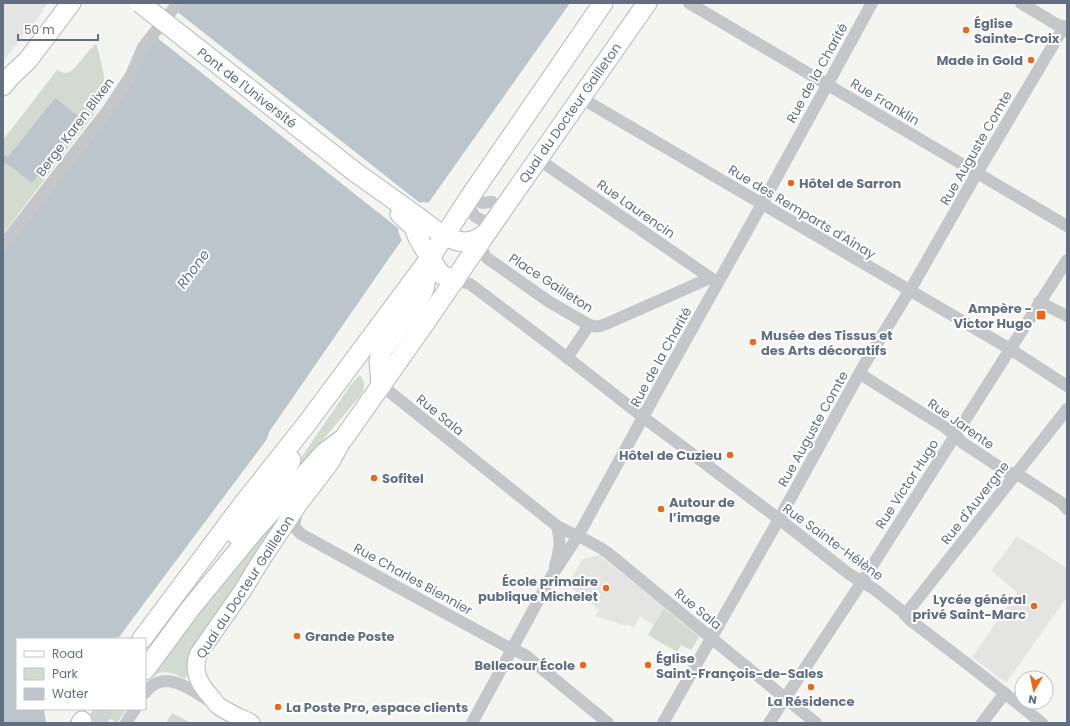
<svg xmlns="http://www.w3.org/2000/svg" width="1070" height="726" font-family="Poppins,sans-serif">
	<rect width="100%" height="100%" fill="#f4f4f0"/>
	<!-- built -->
	<g fill="#e4e5e3">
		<polygon points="3,3 48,3 42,10 43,11 34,23 33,23 29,27 3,62"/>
		<polygon points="1017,536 1067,568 1067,597 1006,683 972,657 1017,592 991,571"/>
		<polygon points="599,555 664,607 654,625 640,616 634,628 627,624 626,626 595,616 599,610 568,585 582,559"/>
	</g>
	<!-- green -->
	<g fill="#d3dbd1">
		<path d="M96,44c5,17 12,37 6,55 -3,8 -8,15 -13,22l-86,113v-94l54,-70c3,1 6,3 9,3 10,-1 20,-23 30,-29z"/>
		<path d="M360,375c6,7 5,14 0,21l-70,83 -2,-2 64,-94z"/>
		<path d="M302,486l-117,193c-9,-5 -17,-8 -27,-6l-6,5 -2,-1 24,-34z"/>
		<polygon points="664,608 699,637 691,650 681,645 677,652 648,635"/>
		<polygon points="94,709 127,709 117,723"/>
		<polygon points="172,713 191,723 166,723"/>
	</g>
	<!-- water -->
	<g fill="#bcc5cc">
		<polygon points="183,3 570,3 385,264 269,432 267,439 119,637 103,639 17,639 17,709 44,709 46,723 3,723 3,253 151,45"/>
		<polygon points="55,98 82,119 32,183 6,163 3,166 3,157 5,155 8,157"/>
	</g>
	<!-- pier -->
	<polygon fill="#f4f4f0" points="175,10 420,203 422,202 431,203 402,241 398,231 399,229 155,36"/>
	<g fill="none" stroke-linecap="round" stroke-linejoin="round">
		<!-- primary-tunnel -->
		<polyline stroke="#d0d3d4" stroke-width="19" stroke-dasharray="19 10" stroke-linecap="butt" points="96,723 105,709"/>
		<!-- secondary casing -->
		<g stroke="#b6b9be" stroke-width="19">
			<path id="secondary" d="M251,723c-10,-5 -22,-10 -31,-16 -3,-2 -6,-6 -8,-9 -12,-13 -21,-27 -13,-45l44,-63 19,-31 36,-54 33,-43 13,-24"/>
		</g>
		<!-- primary casing -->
		<g stroke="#b4b7bc" stroke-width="21">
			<g id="primary">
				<polyline points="3,86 10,77 28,60 71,3"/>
				<path d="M355,172c21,15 42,30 63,45 12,9 25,20 40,24 11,3 20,-1 28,-8"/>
				<polyline points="400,214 414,227 418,238 437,269 442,275 455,280"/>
				<polyline points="381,385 379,361 381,352 417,303 424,289 429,263"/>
				<polyline points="235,534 275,486 291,460"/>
				<polyline points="142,639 243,504 308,422 430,258 469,198 603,3"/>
				<polyline points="145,670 190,609 254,531 324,453 344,438 425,323 494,222 647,3"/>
				<polyline points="81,723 82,721"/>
			</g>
		</g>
		<!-- street -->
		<g stroke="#c4c6ca" stroke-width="12">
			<polyline points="689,3 1067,226"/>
			<polyline points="1021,3 1056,24 1067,28"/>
			<polyline points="581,98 1010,349 1067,386"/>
			<polyline points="538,159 715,281"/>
			<polyline points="475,188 478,200 482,203 492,202"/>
			<path d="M469,198c2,19 6,22 25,24"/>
			<path d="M485,239l-3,12 5,7 61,43 41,24c7,2 10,2 17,-1l104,-46"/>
			<polyline points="3,245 108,110 131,75 143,47 178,3"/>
			<polyline points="455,280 470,284 569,359 643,417 779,519 849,574 874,589 902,611 910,620 974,669 1042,723"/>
			<polyline points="1039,302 1067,316"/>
			<polyline points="567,358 589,325"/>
			<polyline points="860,374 946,428 963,443 1007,472 1022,477 1062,503 1067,509"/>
			<path d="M381,385l176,141c17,9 35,15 51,27l108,89 100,81"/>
			<polyline points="297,510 294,527 301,534 388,582 504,645 525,655 608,723"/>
			<path d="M555,566c5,-17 6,-23 2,-40"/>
			<polyline points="905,615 1067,409"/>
			<path d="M145,693c3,-4 9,-10 15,-11 16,-5 38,12 51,20"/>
			<polyline points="126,723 135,709"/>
			<polyline points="472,723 551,577 578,536 659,388 762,204 872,3"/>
			<polyline points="663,723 783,512 864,365 913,285 973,180 1059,35 1067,26"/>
			<polyline points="769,723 865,577 1067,260"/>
			<polyline points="982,723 1005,693"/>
		</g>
		<!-- secondary -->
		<use href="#secondary" stroke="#fff" stroke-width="17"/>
		<!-- primary -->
		<use href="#primary" stroke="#fff" stroke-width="19"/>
		<!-- primary-bridge casing -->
		<g stroke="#b4b7bc" stroke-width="21" stroke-linecap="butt">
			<polyline id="primary-bridge" points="140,3 355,172"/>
		</g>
		<!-- primary-bridge -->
		<use href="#primary-bridge" stroke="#fff" stroke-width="19"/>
	</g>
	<!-- markers -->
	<g fill="#e9681b" stroke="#fff" stroke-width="1.5">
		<circle cx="966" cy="30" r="4"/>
		<circle cx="1031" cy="60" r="4"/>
		<circle cx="791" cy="183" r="4"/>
		<rect x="1036" y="310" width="10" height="10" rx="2"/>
		<circle cx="753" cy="342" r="4"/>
		<circle cx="730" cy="455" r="4"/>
		<circle cx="374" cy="478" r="4"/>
		<circle cx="661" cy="509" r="4"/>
		<circle cx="606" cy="588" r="4"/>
		<circle cx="1034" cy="606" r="4"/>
		<circle cx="297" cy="636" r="4"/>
		<circle cx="583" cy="665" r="4"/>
		<circle cx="648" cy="665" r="4"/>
		<circle cx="811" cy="687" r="4"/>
		<circle cx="278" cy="707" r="4"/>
	</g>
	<g text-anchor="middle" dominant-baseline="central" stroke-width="4" stroke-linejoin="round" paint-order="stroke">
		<!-- poi labels -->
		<g font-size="13" font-weight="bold" fill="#626f82" stroke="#fff" text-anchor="start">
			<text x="974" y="23">Église<tspan x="974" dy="15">Sainte-Croix</tspan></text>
			<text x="1023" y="60" text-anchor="end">Made in Gold</text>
			<text x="799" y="183">Hôtel de Sarron</text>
			<text x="1032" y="308" text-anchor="end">Ampère -<tspan x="1032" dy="15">Victor Hugo</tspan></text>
			<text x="761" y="335">Musée des Tissus et<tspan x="761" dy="15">des Arts décoratifs</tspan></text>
			<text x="722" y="455" text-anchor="end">Hôtel de Cuzieu</text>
			<text x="382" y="478">Sofitel</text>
			<text x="669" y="502">Autour de<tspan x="669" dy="15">l’image</tspan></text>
			<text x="598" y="581" text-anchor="end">École primaire<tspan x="598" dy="15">publique Michelet</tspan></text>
			<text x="1026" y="599" text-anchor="end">Lycée général<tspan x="1026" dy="15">privé Saint-Marc</tspan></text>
			<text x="305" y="636">Grande Poste</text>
			<text x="656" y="658">Église<tspan x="656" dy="15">Saint-François-de-Sales</tspan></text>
			<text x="575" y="665" text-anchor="end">Bellecour École</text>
			<text x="811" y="701" text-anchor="middle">La Résidence</text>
			<text x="286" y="707">La Poste Pro, espace clients</text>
		</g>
		<!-- street labels -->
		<g font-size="13" fill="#626f82" stroke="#fff">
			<text transform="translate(817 73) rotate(-61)">Rue de la Charité</text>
			<text transform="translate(247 88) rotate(38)">Pont de l'Université</text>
			<text transform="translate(885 102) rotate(31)">Rue Franklin</text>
			<text transform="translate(570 113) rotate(-55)">Quai du Docteur Gailleton</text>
			<text transform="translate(75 127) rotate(-53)">Berge Karen Blixen</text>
			<text transform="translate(976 148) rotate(-60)">Rue Auguste Comte</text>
			<text transform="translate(636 209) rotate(35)">Rue Laurencin</text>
			<text transform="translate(802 212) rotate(31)">Rue des Remparts d'Ainay</text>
			<text transform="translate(551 283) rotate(33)">Place Gailleton</text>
			<text transform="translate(661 357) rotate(-61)">Rue de la Charité</text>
			<text transform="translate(440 415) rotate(39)">Rue Sala</text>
			<text transform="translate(961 424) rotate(35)">Rue Jarente</text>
			<text transform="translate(813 429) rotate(-61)">Rue Auguste Comte</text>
			<text transform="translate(907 484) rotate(-57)">Rue Victor Hugo</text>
			<text transform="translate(975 503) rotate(-52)">Rue d'Auvergne</text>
			<text transform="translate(833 542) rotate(36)">Rue Sainte-Hélène</text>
			<text transform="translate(413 579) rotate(29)">Rue Charles Biennier</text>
			<text transform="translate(245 587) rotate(-57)">Quai du Docteur Gailleton</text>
			<text transform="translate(698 609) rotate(40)">Rue Sala</text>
		</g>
		<!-- water labels -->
		<g font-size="14" font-style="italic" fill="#627886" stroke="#fff">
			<text transform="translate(193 269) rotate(-54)">Rhone</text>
		</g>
	</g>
	<!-- border -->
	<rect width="1070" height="726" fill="none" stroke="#626f82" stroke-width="8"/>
	<!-- legend -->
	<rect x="16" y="638" width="130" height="72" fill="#ffffff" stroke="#c0c5cd"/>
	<rect x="24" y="651" width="20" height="6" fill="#ffffff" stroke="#c0c5cd"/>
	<text x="52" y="658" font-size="12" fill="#626f82">Road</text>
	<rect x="24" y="668" width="20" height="12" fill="#d3dbd1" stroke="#c0c5cd"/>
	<text x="52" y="678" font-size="12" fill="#626f82">Park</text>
	<rect x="24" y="688" width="20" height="12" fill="#bcc5cc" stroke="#c0c5cd"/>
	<text x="52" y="698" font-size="12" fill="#626f82">Water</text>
	<!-- north arrow -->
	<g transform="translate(1034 690) rotate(189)"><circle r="19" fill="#ffffff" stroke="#c0c5cd"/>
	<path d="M0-3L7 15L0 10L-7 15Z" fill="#e9681b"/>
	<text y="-6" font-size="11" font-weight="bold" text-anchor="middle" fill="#626f82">N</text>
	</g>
	<!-- scale -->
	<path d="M18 34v6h80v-6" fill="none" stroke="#626f82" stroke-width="2"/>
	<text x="24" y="34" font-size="12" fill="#626f82" stroke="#ffffff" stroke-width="3" paint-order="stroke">50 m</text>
</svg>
